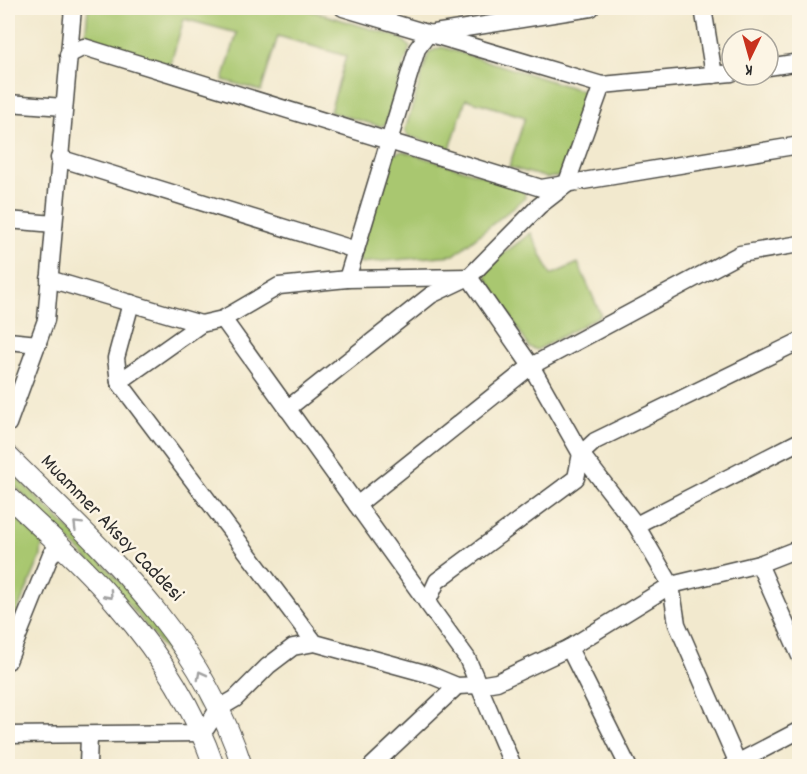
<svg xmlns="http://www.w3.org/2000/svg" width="807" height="774" font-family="Dekko,sans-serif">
	<rect width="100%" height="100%" fill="#fcf5e5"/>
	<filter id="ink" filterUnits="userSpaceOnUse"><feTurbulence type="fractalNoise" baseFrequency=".0167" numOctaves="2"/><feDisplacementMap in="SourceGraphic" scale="12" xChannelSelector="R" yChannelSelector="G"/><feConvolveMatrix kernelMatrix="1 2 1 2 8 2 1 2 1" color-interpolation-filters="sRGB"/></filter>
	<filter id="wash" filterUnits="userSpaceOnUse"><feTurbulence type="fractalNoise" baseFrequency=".008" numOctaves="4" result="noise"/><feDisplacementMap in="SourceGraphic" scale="24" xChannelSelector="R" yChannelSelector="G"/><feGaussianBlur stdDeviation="1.35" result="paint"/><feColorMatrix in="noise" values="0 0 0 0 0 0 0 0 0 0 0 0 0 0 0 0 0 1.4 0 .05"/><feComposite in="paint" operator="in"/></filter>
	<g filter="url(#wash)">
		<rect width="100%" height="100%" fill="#f2e9ce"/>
		<!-- green -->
		<g fill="#a9c76f" stroke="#6a794d" stroke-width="1.5">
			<polygon points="88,8 302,8 401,38 410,47 385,125 379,126 330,112 346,56 278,36 261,91 223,80 237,33 184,19 170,65 85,40"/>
			<polygon points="442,47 583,91 589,99 561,176 547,178 509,167 525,117 466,99 450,149 408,136 405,130 429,52"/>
			<polygon points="402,151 524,188 525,198 454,255 361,263 358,258 391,155"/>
			<polygon points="531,233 551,275 578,263 601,315 537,350 529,347 486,277 490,264"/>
			<path d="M8,469c55,56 118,110 162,176 13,19 24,40 35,60l-6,3c-10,-17 -19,-36 -30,-52 -47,-66 -104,-120 -161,-177z"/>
			<polygon points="8,510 42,543 41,556 13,621 8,622"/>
		</g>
	</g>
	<g filter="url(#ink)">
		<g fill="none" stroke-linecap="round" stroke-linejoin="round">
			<!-- minor casing -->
			<g stroke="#494843" stroke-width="19">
				<g id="minor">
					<polyline points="343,8 602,85 732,73"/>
					<polyline points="703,8 714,75"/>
					<polyline points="68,55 84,47 541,188 800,145"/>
					<polyline points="768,67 800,62"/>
					<polyline points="8,103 64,107"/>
					<polyline points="59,158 356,250"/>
					<polyline points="8,220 54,224"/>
					<polyline points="49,279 201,324"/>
					<polyline points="347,279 417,49 428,34 591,8"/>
					<polyline points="223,319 467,658 513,766"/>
					<polyline points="8,341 38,344"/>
					<polyline points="119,382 116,358 131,303"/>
					<polyline points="287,409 431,295 469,277 539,206 566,185 602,85"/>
					<polyline points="8,424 46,320 73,8"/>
					<polyline points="357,505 531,366 740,254 800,244"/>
					<polyline points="636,525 800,441"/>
					<polyline points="759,564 800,656"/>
					<polyline points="427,603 437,581 576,478 581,454 595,441 800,341"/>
					<polyline points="569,648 628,766"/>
					<polyline points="8,661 51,554 61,548"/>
					<polyline points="8,735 201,733 207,727 218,709 235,699 268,666 293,647 315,643"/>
					<polyline points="88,766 89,735"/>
					<polyline points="372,766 457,686"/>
					<polyline points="731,766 800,730"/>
					<polyline points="739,766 677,624 671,585 636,525 581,454 531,366 469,277 347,279 279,286 223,319 201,324 119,382 315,643 428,674 457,686 479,685 497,682 569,648 671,585 759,564 800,548"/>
				</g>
			</g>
			<!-- major casing -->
			<g stroke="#494843" stroke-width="22">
				<g id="major">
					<path d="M8,456c95,95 191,177 234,310"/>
					<path d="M8,496c37,36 77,70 110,110 40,46 76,102 96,160"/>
				</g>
			</g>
			<!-- minor -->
			<use href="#minor" stroke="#fff" stroke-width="16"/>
			<!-- major -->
			<use href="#major" stroke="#fff" stroke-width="20"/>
		</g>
		<!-- one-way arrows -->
		<defs><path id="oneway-chevron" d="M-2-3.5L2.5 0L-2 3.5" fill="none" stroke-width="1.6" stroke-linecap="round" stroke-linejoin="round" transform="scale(1.5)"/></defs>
		<g stroke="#a0a0a0">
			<use href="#oneway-chevron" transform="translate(77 525) rotate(-135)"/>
			<use href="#oneway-chevron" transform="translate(109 595) rotate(48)"/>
			<use href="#oneway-chevron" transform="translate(201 675) rotate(-118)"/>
		</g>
	</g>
	<g text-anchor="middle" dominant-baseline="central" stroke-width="5" stroke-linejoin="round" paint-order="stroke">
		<!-- street labels -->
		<g font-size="21" fill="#2b2b2b" stroke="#fcf5e5">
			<text transform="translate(111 529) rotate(46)">Muammer Aksoy Caddesi</text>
		</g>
	</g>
	<!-- margin -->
	<rect width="807" height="774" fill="none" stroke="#fcf5e5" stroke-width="30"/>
	<!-- north arrow -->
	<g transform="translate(750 57) rotate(185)"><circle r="28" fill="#fcf5e5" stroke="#a8a49b" stroke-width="1.5"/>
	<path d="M0-4.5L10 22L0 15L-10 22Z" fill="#c8321e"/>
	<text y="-9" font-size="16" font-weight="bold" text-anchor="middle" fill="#2b2b2b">K</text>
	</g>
</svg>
